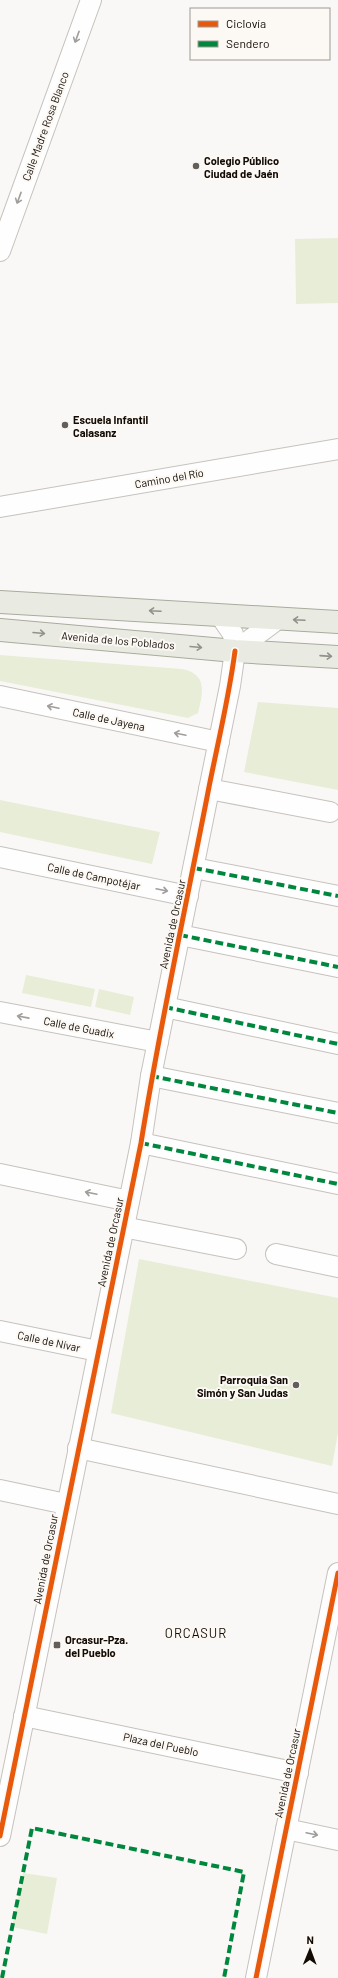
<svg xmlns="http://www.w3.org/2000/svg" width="338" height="1978" font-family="Barlow,sans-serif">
	<rect width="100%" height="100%" fill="#faf8f6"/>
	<!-- green -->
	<g fill="#e8edd7">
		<polygon points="338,238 338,303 296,304 295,239"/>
		<path d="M0,655l182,14c26,5 21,24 16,44l-10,5 -188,-37z"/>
		<polygon points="258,702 338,708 338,790 244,772"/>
		<polygon points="0,800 160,832 152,864 0,832"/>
		<polygon points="26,975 95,989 91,1007 22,993"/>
		<polygon points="99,989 134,997 130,1015 95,1007"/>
		<polygon points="139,1259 338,1298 338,1433 332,1466 111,1413"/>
		<polygon points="23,1873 57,1878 47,1934 12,1927"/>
	</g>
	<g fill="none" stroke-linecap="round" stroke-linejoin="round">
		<!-- street casing -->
		<g stroke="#c6c2bd" stroke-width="22">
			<g id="street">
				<polyline points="0,251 91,0"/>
				<polyline points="0,507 338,449"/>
				<polyline points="235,651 278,619"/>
				<polyline points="0,696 219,742"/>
				<polyline points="209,789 330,812"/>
				<polyline points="0,857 188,896"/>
				<polyline points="194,868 338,896"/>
				<polyline points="180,935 338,967"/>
				<polyline points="165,1007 338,1044"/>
				<polyline points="0,1012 158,1042"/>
				<polyline points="151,1076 338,1113"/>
				<polyline points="141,1143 338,1184"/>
				<polyline points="0,1174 129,1201"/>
				<polyline points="123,1227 236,1249"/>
				<polyline points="276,1254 338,1267"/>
				<polyline points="0,1331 98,1351"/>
				<polyline points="78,1448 338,1504"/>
				<polyline points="0,1490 66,1504"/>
				<polyline points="24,1716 298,1773"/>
				<polyline points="286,1829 338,1840"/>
				<polyline points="0,1836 141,1143 151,1076 230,686 235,651 233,634 220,615"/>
				<polyline points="256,1978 338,1573"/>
			</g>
		</g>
		<!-- primary casing -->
		<g stroke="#a9ab9d" stroke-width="24">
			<g id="primary">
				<polyline points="0,602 338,622"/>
				<polyline points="0,630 235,651 338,657"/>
			</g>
		</g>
		<!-- street -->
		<use href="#street" stroke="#fefefe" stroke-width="20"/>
		<!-- primary -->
		<use href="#primary" stroke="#e9ebe3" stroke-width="22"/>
		<!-- quiet -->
		<g stroke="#00873e" stroke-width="4" stroke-dasharray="8 4" stroke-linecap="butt">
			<polyline points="194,868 338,896"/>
			<polyline points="180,935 338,967"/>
			<polyline points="165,1007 338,1044"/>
			<polyline points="151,1076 338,1113"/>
			<polyline points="141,1143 338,1184"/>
			<polyline points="2,1978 32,1828 244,1872 224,1978"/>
		</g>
		<!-- cycleway casing -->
		<g stroke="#fcf8f4" stroke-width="8">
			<g id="cycleway">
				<path d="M0,1836l141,-693c19,-119 45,-237 68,-356 9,-45 20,-90 26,-136"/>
				<polyline points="256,1978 338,1573"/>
			</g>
		</g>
		<!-- cycleway -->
		<use href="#cycleway" stroke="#e8590c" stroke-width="5"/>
	</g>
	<!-- one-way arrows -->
	<defs><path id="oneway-shaft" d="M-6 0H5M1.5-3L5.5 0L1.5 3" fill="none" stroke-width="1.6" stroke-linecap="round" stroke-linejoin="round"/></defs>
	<g stroke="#a09d9a">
		<use href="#oneway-shaft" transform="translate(77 37) rotate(110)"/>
		<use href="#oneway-shaft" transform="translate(19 198) rotate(110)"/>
		<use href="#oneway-shaft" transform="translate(53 707) rotate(-168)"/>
		<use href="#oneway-shaft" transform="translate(180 734) rotate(-168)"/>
		<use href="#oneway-shaft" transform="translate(162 890) rotate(12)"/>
		<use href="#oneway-shaft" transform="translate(23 1017) rotate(-169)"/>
		<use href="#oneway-shaft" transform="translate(91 1193) rotate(-168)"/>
		<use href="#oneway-shaft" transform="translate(312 1834) rotate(12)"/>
	</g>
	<g stroke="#93918a">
		<use href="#oneway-shaft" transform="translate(155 611) rotate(-177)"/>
		<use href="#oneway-shaft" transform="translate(299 620) rotate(-177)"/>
		<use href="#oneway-shaft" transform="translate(39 633) rotate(5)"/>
		<use href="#oneway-shaft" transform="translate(196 647) rotate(5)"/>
		<use href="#oneway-shaft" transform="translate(326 656) rotate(4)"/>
	</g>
	<!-- markers -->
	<g fill="#635e59" stroke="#fcf8f4" stroke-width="1.5">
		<circle cx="196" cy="166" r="4"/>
		<circle cx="65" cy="425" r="4"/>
		<circle cx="296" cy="1385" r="4"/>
		<rect x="53" y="1641" width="8" height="8" rx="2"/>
	</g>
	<g text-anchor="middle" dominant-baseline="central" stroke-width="4" stroke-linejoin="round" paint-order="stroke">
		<!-- street labels -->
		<g font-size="11" fill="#120b05" stroke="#fcf8f4">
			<text transform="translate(45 126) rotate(-70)">Calle Madre Rosa Blanco</text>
			<text transform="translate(169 478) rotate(-10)">Camino del Río</text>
			<text transform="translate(118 640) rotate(5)">Avenida de los Poblados</text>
			<text transform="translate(109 719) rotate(12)">Calle de Jayena</text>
			<text transform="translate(94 876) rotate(12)">Calle de Campotéjar</text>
			<text transform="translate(172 924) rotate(-78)">Avenida de Orcasur</text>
			<text transform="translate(79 1027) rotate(11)">Calle de Guadix</text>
			<text transform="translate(110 1242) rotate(-78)">Avenida de Orcasur</text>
			<text transform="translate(49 1341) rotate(12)">Calle de Nívar</text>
			<text transform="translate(45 1559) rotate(-79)">Avenida de Orcasur</text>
			<text transform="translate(161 1744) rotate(12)">Plaza del Pueblo</text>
			<text transform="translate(287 1773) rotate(-78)">Avenida de Orcasur</text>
		</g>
		<!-- poi labels -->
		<g font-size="11" font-weight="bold" fill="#120b05" stroke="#fcf8f4" text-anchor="start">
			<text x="204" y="160">Colegio Público<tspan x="204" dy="13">Ciudad de Jaén</tspan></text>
			<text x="73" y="419">Escuela Infantil<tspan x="73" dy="13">Calasanz</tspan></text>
			<text x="288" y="1379" text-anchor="end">Parroquia San<tspan x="288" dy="13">Simón y San Judas</tspan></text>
			<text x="65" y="1639">Orcasur-Pza.<tspan x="65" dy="13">del Pueblo</tspan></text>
		</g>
		<!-- quarter labels -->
		<g font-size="13" letter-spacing="1" fill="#120b05" stroke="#fcf8f4">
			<text x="196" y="1633">ORCASUR</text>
		</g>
	</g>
	<!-- legend -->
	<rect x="190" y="8" width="140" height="52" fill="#fcf8f4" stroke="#9e9994"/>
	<rect x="198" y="21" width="20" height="6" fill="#e8590c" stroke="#9e9994"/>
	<text x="226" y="28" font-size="12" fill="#120b05">Ciclovía</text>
	<rect x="198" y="41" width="20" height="6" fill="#00873e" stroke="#9e9994"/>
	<text x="226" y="48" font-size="12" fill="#120b05">Sendero</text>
	<!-- north arrow -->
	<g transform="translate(310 1950) rotate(1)" stroke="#fcf8f4" stroke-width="3" paint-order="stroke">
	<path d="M0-3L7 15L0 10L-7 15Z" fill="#120b05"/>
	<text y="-6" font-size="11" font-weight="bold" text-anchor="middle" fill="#120b05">N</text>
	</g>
</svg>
